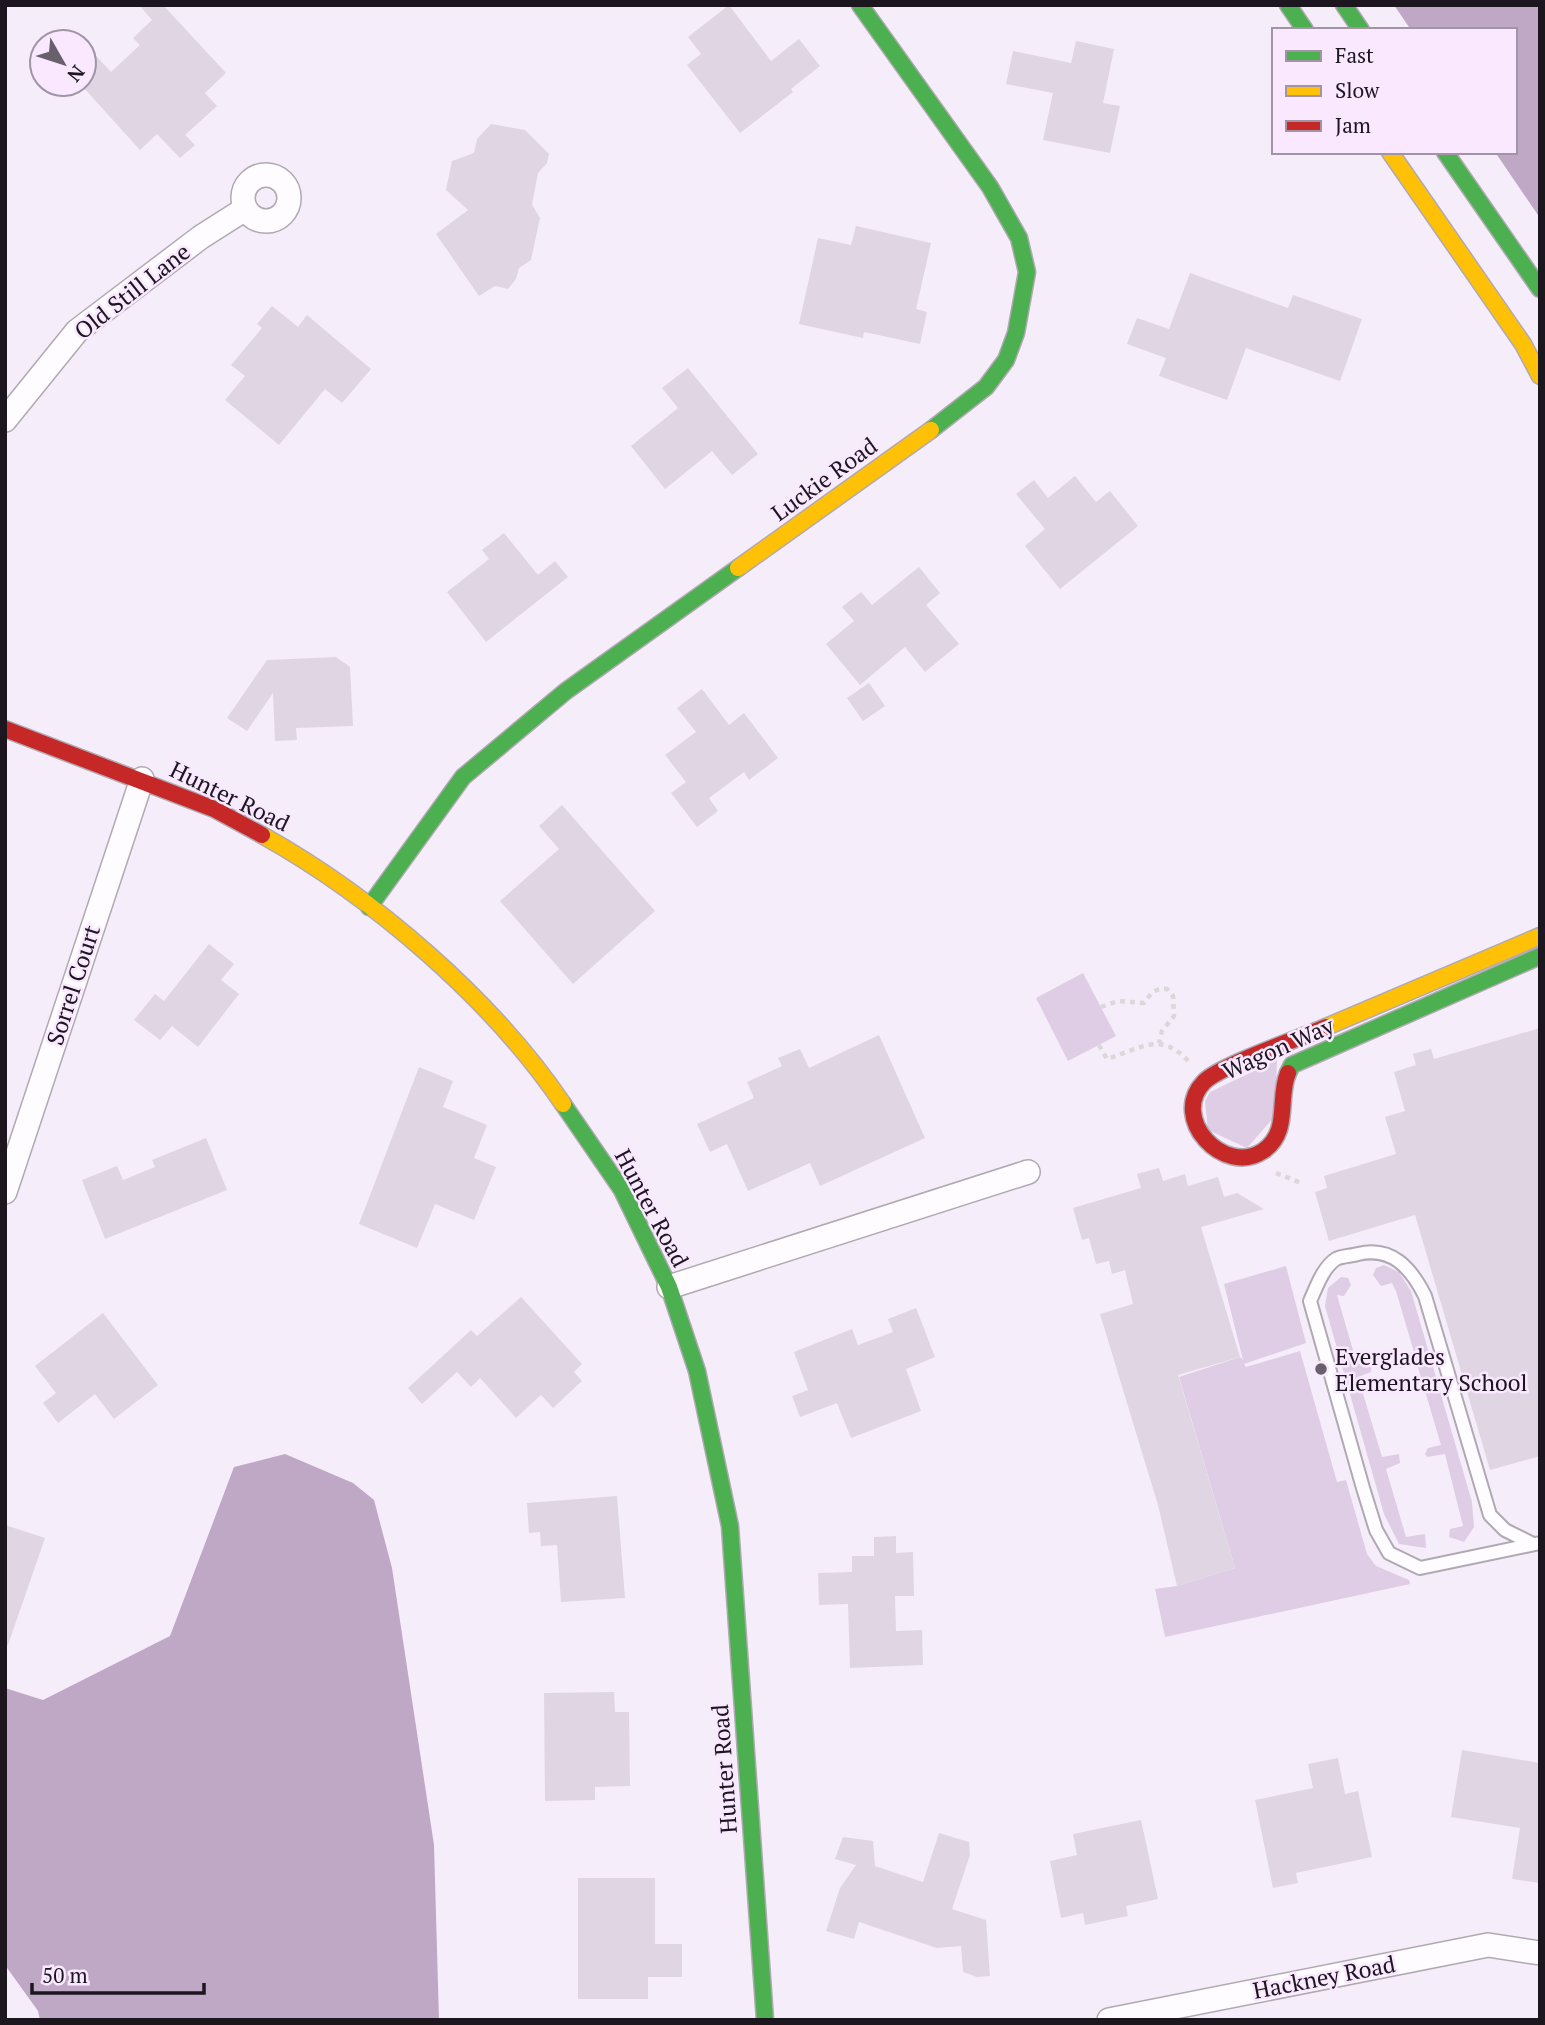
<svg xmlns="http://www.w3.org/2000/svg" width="1545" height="2025" font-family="'PT Serif',serif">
	<rect width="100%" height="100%" fill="#f6edfa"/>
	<!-- green -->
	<g fill="#dfcde5">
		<polygon points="1083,973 1116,1036 1068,1061 1036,998"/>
		<polygon points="1277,1060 1275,1116 1247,1148 1208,1130 1205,1101 1210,1092"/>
		<polygon points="1384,1265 1399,1272 1411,1291 1472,1502 1474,1527 1464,1542 1449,1537 1450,1529 1463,1526 1445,1454 1427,1457 1425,1454 1428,1448 1441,1445 1417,1364 1400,1368 1397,1361 1401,1355 1414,1352 1396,1291 1392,1283 1381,1286 1373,1275 1376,1268"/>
		<polygon points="1286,1266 1306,1343 1244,1364 1246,1367 1300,1351 1337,1482 1346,1480 1367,1554 1376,1566 1409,1580 1410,1584 1165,1637 1155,1589 1177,1586 1235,1568 1179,1377 1240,1357 1243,1360 1224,1284"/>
		<polygon points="1341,1277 1348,1278 1351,1285 1344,1296 1337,1295 1357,1364 1372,1360 1371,1372 1358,1377 1382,1457 1399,1454 1400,1463 1386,1469 1406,1537 1425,1534 1426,1548 1399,1544 1384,1514 1325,1306 1328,1288"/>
	</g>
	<!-- water -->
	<g fill="#bfa7c6">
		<polygon points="1394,5 1540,5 1540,218 1495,152 1515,152 1515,30 1411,30"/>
		<polygon points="285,1454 353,1483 374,1500 392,1568 434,1845 439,2020 40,2020 38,2011 5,1965 5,1688 43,1700 170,1636 234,1467"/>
	</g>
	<!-- building -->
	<g fill="#e0d6e3">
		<polygon points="139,5 163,5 226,73 205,93 217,106 185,135 195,145 180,158 157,134 140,150 84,88 84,43 111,72 140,45 133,38 152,20"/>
		<polygon points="729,5 771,61 799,39 820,66 791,89 793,92 740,133 687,65 701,54 688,37"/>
		<polygon points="1076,41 1114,49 1103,103 1120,106 1110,153 1043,140 1053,93 1006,84 1013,51 1071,63"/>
		<polygon points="491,124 525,130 549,154 547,163 538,173 532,205 540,218 531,260 519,268 516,279 508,289 495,286 479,296 436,234 468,210 446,190 452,161 474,153 477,139"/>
		<polygon points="856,226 931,243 916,309 927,312 920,344 864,332 863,338 799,324 818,238 851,245"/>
		<polygon points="1190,273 1288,308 1293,295 1362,319 1340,381 1246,348 1227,400 1159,376 1166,358 1127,344 1137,318 1169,329"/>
		<polygon points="272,306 298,327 307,315 371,369 342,403 325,389 279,445 225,400 245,376 231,365 262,328 257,324"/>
		<polygon points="688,368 758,454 732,475 712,451 665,489 631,446 678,408 662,388"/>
		<polygon points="1075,476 1096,502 1110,491 1138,526 1060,589 1025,546 1045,529 1016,494 1034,480 1048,498"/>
		<polygon points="504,533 538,575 555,561 568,577 486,642 447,592 489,559 482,550"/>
		<polygon points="919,567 940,593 926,605 959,644 925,672 905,647 860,685 826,644 854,621 842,607 861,592 872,605"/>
		<polygon points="336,657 350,667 353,726 296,728 297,740 275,741 273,693 247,731 227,718 267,660"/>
		<polygon points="869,683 885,706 863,721 847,698"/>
		<polygon points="702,689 729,725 744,713 778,758 749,780 744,772 709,798 718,811 697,827 671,793 686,782 665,755 696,732 677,708"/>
		<polygon points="562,805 655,911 573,984 500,901 559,849 539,826"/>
		<polygon points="209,944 234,964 221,980 239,994 198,1047 172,1026 160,1040 134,1020 155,994 164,1001"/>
		<polygon points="1540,1028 1540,1456 1490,1470 1415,1215 1329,1241 1315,1192 1327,1188 1324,1176 1396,1154 1385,1117 1405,1111 1394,1072 1416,1065 1413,1054 1431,1049 1434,1059"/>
		<polygon points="879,1035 925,1138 820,1186 810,1163 748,1191 727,1144 710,1152 697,1124 754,1098 747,1082 782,1066 778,1058 800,1049 809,1068"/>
		<polygon points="419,1067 453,1081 443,1107 487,1125 474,1158 496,1167 474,1220 435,1204 417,1248 359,1224"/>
		<polygon points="206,1138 227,1190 105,1239 82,1180 117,1166 123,1180 155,1167 152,1160"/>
		<polygon points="1159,1168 1163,1181 1185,1174 1188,1186 1218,1177 1224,1197 1237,1193 1264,1209 1201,1227 1240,1357 1178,1375 1235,1568 1177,1586 1158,1505 1100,1314 1133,1304 1125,1270 1112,1274 1109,1261 1096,1264 1089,1238 1082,1240 1073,1208 1141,1188 1137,1174"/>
		<polygon points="521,1297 582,1364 574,1372 582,1381 553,1408 541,1395 516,1418 480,1378 471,1387 457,1372 422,1404 408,1388 471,1330 477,1336"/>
		<polygon points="916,1308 935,1357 906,1369 921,1411 851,1438 837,1403 800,1417 792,1396 808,1390 794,1352 852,1329 858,1345 893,1332 888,1319"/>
		<polygon points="103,1313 158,1385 114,1419 95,1394 58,1423 43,1403 56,1393 35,1366"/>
		<polygon points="617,1496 625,1598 561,1602 557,1545 541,1546 540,1532 529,1533 527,1503"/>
		<polygon points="5,1525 45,1538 8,1645 5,1644"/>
		<polygon points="896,1536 896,1553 913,1552 914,1596 895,1596 896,1631 922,1630 923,1665 850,1668 848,1604 819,1605 818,1573 852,1572 852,1556 874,1556 874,1537"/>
		<polygon points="614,1692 615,1712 629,1712 630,1786 595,1787 595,1800 545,1801 544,1693"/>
		<polygon points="1462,1750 1540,1763 1540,1883 1512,1879 1520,1828 1451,1817"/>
		<polygon points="1338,1758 1345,1794 1358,1791 1372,1857 1296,1873 1298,1883 1273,1888 1255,1800 1313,1788 1308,1764"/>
		<polygon points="1141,1820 1158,1899 1126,1906 1128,1916 1085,1925 1083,1913 1061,1918 1050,1861 1077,1855 1073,1834"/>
		<polygon points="939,1833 969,1842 970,1855 952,1909 986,1920 990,1976 977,1977 963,1972 961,1946 937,1948 859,1922 854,1939 826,1931 840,1888 856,1865 835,1859 843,1837 873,1841 875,1866 923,1882"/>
		<polygon points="578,1878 655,1878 655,1944 682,1944 682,1977 648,1977 648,1999 578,1999"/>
	</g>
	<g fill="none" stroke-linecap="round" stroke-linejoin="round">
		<!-- lane casing -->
		<g stroke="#b0a9b2" stroke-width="16">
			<path id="lane" d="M1533,1544l-28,-14 -15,-15 -65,-219c-14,-28 -33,-50 -67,-42 -7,2 -17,2 -22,5 -13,8 -20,29 -26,42l53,187 13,42 13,23 31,15 120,-25"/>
		</g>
		<!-- street casing -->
		<g stroke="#b0a9b2" stroke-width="26">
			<g id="street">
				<circle cx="266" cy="198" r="23"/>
				<polyline points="5,420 77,331 201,237 245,209"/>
				<polyline points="5,1192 142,779"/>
				<polyline points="669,1287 1028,1172"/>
				<polyline points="1109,2020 1488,1945 1540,1953"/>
			</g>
		</g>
		<!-- fast casing -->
		<g stroke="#b0a9b2" stroke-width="19">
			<g id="fast">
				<polyline points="860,5 990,187 1019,238 1027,272 1016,333 1006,360 986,387 931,430"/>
				<polyline points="1288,5 1305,30"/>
				<polyline points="1344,5 1361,30"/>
				<polyline points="1445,152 1540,289"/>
				<polyline points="369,907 463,777 566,691 738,568"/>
				<polyline points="1288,1073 1292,1065 1540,956"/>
				<polyline points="563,1104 622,1190 669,1287 697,1371 730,1526 765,2020"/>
			</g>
		</g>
		<!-- slow casing -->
		<g stroke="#b0a9b2" stroke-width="19">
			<g id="slow">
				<polyline points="1390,152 1523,344 1540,376"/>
				<polyline points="738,568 931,430"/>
				<path d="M262,835c111,62 230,164 301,269"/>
				<polyline points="1326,1027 1540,936"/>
			</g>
		</g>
		<!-- jam casing -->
		<g stroke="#b0a9b2" stroke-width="19">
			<g id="jam">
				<polyline points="5,729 214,809 262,835"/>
				<path d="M1288,1073c-11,26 3,59 -25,78 -39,26 -94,-33 -59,-69 15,-16 96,-44 122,-55"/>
			</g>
		</g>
		<!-- path -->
		<g stroke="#dbd8db" stroke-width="4.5" stroke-dasharray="5 5" stroke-linecap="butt">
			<path d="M1101,1007l17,-6 26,2c7,-10 11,-15 23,-14l6,7 1,20 -12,15 -3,12"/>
			<path d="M1099,1045l8,14c33,-10 54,-29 82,3"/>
			<polyline points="1276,1173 1301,1183"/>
		</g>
		<!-- lane -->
		<use href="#lane" stroke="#fefcfe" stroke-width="12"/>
		<!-- street -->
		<use href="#street" stroke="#fefcfe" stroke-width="23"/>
		<!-- fast -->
		<use href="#fast" stroke="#4caf50" stroke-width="16"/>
		<!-- slow -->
		<use href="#slow" stroke="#ffc107" stroke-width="16"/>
		<!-- jam -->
		<use href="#jam" stroke="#c62828" stroke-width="16"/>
	</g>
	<!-- markers -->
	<circle fill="#68616b" stroke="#f9e8ff" stroke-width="2.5" cx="1321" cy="1369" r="7"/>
	<g text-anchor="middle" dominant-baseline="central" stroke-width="5" stroke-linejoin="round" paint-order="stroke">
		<!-- street labels -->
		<g font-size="23" fill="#1c161e" stroke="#f9e8ff">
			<text transform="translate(132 291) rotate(-38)">Old Still Lane</text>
			<text transform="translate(824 479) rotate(-36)">Luckie Road</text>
			<text transform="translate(230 796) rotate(26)">Hunter Road</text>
			<text transform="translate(73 985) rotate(-72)">Sorrel Court</text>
			<text transform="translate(1278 1048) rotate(-24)">Wagon Way</text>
			<text transform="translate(652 1208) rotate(62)">Hunter Road</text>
			<text transform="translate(724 1769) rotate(-94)">Hunter Road</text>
			<text transform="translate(1324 1977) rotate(-11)">Hackney Road</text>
		</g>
		<!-- poi labels -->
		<g font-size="23" fill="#1c161e" stroke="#f9e8ff" text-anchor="start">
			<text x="1335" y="1356">Everglades<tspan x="1335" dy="26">Elementary School</tspan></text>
		</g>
	</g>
	<!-- border -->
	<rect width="1545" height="2025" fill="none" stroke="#1c161e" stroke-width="14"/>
	<!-- legend -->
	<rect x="1272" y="28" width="245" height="126" fill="#f9e8ff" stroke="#a194a5" stroke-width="2"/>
	<rect x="1286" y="51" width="35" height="10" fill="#4caf50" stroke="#a194a5" stroke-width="2"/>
	<text x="1335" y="63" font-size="21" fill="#1c161e">Fast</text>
	<rect x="1286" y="86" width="35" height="10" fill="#ffc107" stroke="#a194a5" stroke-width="2"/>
	<text x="1335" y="98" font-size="21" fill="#1c161e">Slow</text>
	<rect x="1286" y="121" width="35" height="10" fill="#c62828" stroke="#a194a5" stroke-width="2"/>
	<text x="1335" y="133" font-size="21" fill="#1c161e">Jam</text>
	<!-- north arrow -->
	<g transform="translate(63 63) rotate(129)"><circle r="33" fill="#f9e8ff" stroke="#a194a5" stroke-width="2"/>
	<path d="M0-5L12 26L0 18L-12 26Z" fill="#68616b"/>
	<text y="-10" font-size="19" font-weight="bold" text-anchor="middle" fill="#1c161e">N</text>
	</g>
	<!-- scale -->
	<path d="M32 1983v10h172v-10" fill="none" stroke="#1c161e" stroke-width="3.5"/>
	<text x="42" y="1983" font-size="21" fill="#1c161e" stroke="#f9e8ff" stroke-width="5" paint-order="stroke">50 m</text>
</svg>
